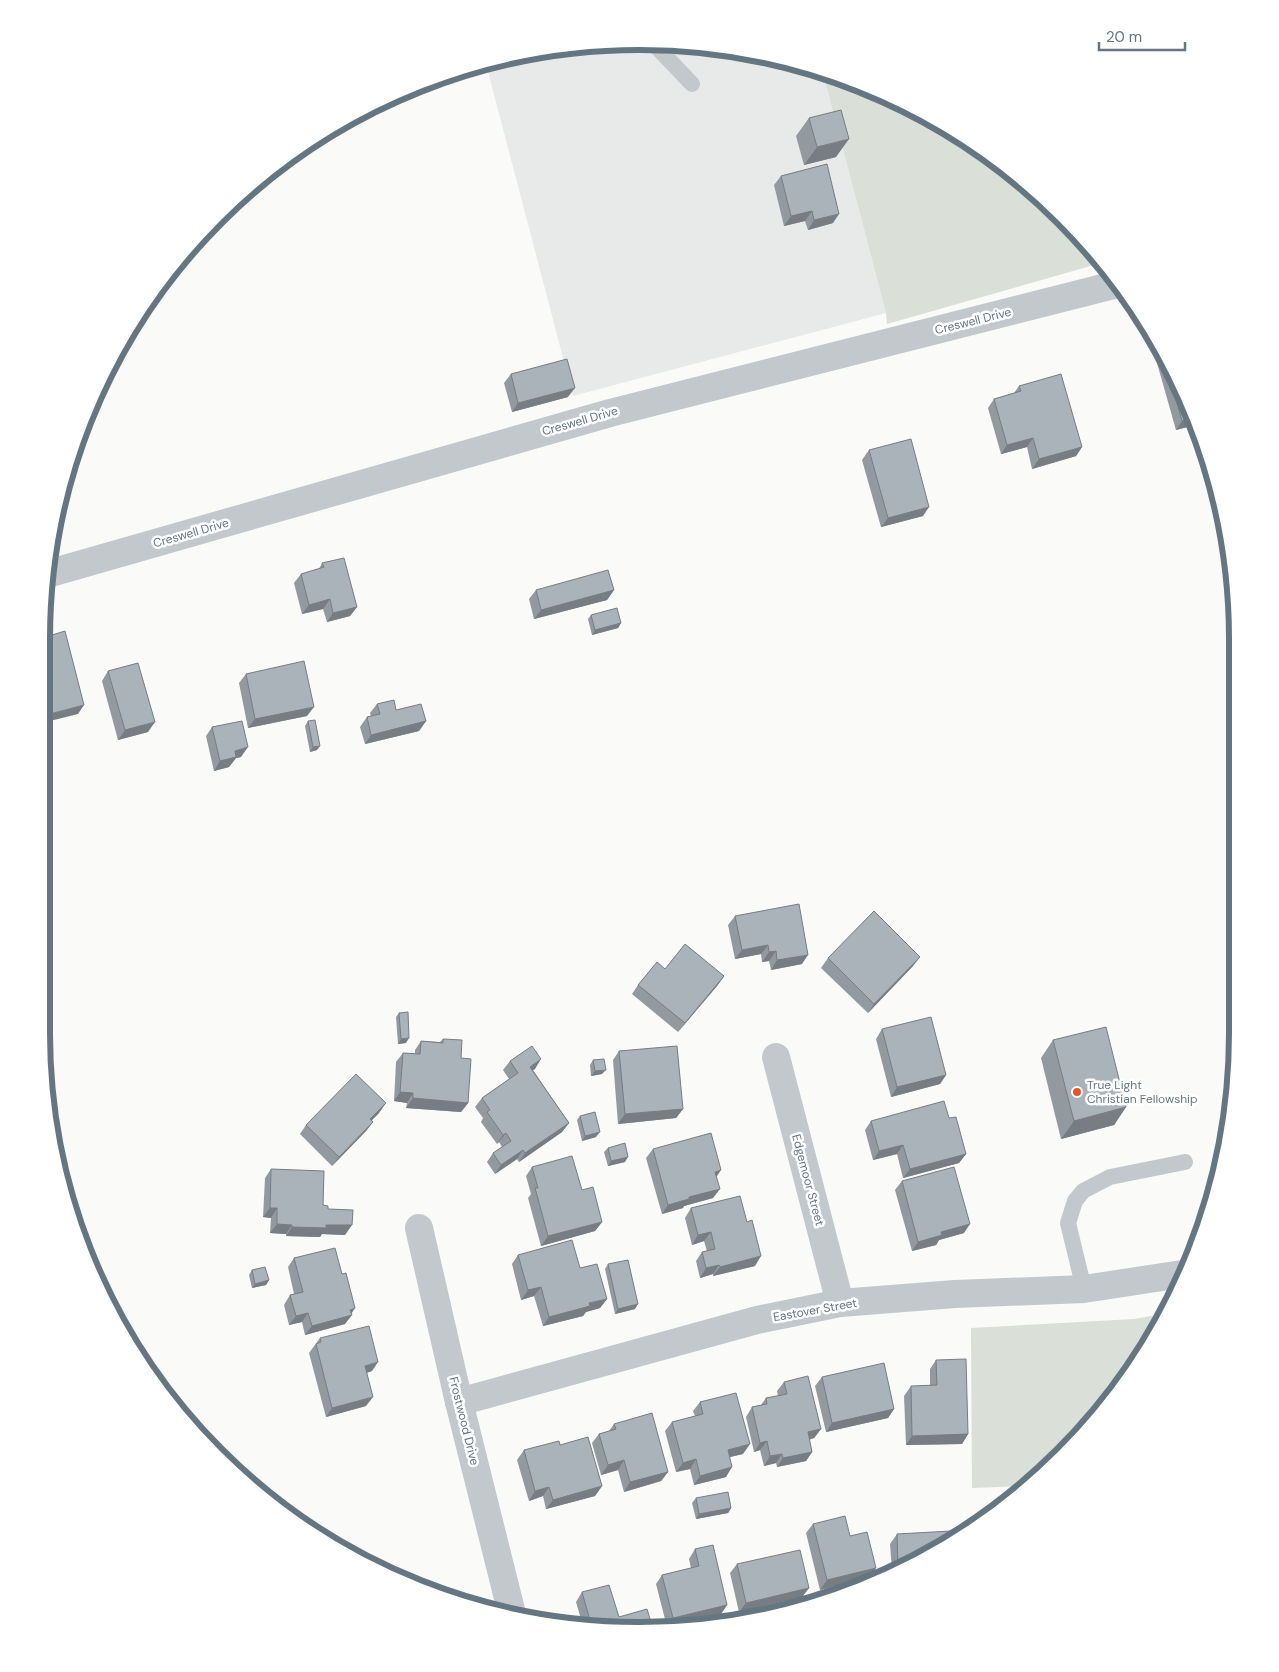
<svg xmlns="http://www.w3.org/2000/svg" width="1279" height="1672" font-family="'DM Sans',sans-serif">
	<rect width="100%" height="100%" fill="#fafaf8"/>
	<!-- built -->
	<polygon fill="#e8e9e9" points="640,41 756,53 823,73 886,313 573,396 486,64 523,53"/>
	<!-- green -->
	<g fill="#dadfd7">
		<polygon points="823,73 869,87 972,142 1063,217 1101,263 887,324 886,313"/>
		<polygon points="1162,1314 1137,1365 1063,1455 1025,1486 972,1488 971,1328 1134,1319"/>
	</g>
	<g fill="none" stroke-linecap="round" stroke-linejoin="round">
		<!-- service -->
		<g stroke="#c3c8cc" stroke-width="16">
			<polyline points="652,42 692,84"/>
			<polyline points="1084,1289 1068,1223 1075,1201 1083,1191 1110,1177 1185,1162"/>
		</g>
		<!-- minor -->
		<g stroke="#c3c8cc" stroke-width="28">
			<polyline points="47,574 610,413 1118,284"/>
			<polyline points="776,1057 840,1303"/>
			<polyline points="419,1228 459,1402 512,1614"/>
			<polyline points="459,1402 757,1320 840,1303 955,1294 1084,1289 1182,1274"/>
		</g>
	</g>
	<!-- wall -->
	<g fill="#929a9f">
		<polygon points="809,118 836,157 804,165 796,136"/>
		<polygon points="781,176 833,223 808,230 805,221 784,226 774,185"/>
		<polygon points="1161,357 1195,425 1176,430 1157,363"/>
		<polygon points="511,374 568,397 512,412 504,383"/>
		<polygon points="1019,386 1082,447 1076,456 1032,469 1027,447 1001,454 988,408 994,399 1014,393"/>
		<polygon points="869,450 923,516 881,527 862,460"/>
		<polygon points="322,563 357,607 350,616 327,622 323,609 302,614 294,583 301,574 319,569"/>
		<polygon points="536,590 614,590 607,600 534,619 529,599"/>
		<polygon points="591,615 621,623 618,628 592,635 588,619"/>
		<polygon points="108,671 148,732 118,740 102,681"/>
		<polygon points="246,674 307,716 248,728 239,683"/>
		<polygon points="377,704 396,710 426,721 419,731 365,744 360,727 367,717 371,716 370,713"/>
		<polygon points="308,721 317,750 310,752 305,726"/>
		<polygon points="212,727 241,757 236,758 229,767 214,771 206,736"/>
		<polygon points="735,916 802,964 771,970 769,961 762,962 761,954 735,959 728,925"/>
		<polygon points="828,958 913,966 868,1013 821,968"/>
		<polygon points="665,969 724,976 717,986 678,1032 632,994 638,985"/>
		<polygon points="399,1013 406,1043 398,1044 396,1017"/>
		<polygon points="882,1029 946,1075 940,1084 891,1097 876,1039"/>
		<polygon points="443,1039 461,1058 468,1103 461,1112 406,1108 407,1103 394,1101 396,1062 403,1053 415,1054 415,1050 421,1041 440,1042"/>
		<polygon points="1053,1040 1126,1107 1114,1125 1061,1139 1041,1058"/>
		<polygon points="619,1051 683,1109 676,1118 618,1124 613,1060"/>
		<polygon points="593,1060 602,1074 591,1076 590,1065"/>
		<polygon points="510,1061 535,1069 533,1070 569,1123 562,1132 519,1162 517,1159 495,1174 487,1162 493,1153 502,1147 499,1142 497,1144 481,1122 483,1118 475,1107 482,1098 509,1079 503,1070"/>
		<polygon points="379,1113 372,1120 373,1122 366,1131 332,1166 300,1134 306,1125"/>
		<polygon points="580,1116 596,1137 582,1141 577,1120"/>
		<polygon points="949,1118 966,1154 959,1163 903,1178 897,1154 873,1160 865,1130 871,1121"/>
		<polygon points="608,1148 625,1162 608,1166 604,1152"/>
		<polygon points="653,1149 717,1177 713,1198 684,1206 683,1208 662,1214 646,1158"/>
		<polygon points="532,1167 582,1190 602,1222 595,1231 541,1246 528,1198 531,1194 526,1176"/>
		<polygon points="271,1169 328,1209 345,1235 322,1234 320,1237 286,1236 286,1234 270,1233 271,1218 263,1217 265,1178"/>
		<polygon points="902,1181 964,1233 939,1240 936,1245 912,1251 895,1190"/>
		<polygon points="691,1208 755,1266 713,1276 713,1274 700,1278 696,1261 702,1252 707,1251 704,1241 692,1245 685,1218"/>
		<polygon points="518,1255 580,1268 607,1299 600,1308 586,1312 583,1316 543,1326 534,1296 521,1300 512,1264"/>
		<polygon points="294,1258 351,1313 345,1324 305,1335 302,1322 289,1325 284,1305 290,1295 294,1294 288,1267"/>
		<polygon points="608,1264 635,1309 615,1314 605,1269"/>
		<polygon points="252,1270 269,1280 266,1285 252,1288 249,1275"/>
		<polygon points="320,1338 372,1371 367,1373 366,1406 326,1417 309,1353"/>
		<polygon points="936,1360 968,1434 962,1444 906,1445 904,1396 911,1386 930,1386 930,1369"/>
		<polygon points="822,1377 894,1409 888,1418 826,1432 815,1386"/>
		<polygon points="784,1382 821,1429 814,1438 809,1440 812,1452 806,1461 777,1467 776,1463 764,1466 760,1450 754,1452 746,1417 752,1407 761,1405 766,1398 778,1396 777,1391"/>
		<polygon points="700,1402 743,1454 730,1457 726,1477 694,1485 690,1469 676,1472 665,1431 672,1422 695,1416 693,1411"/>
		<polygon points="614,1424 668,1472 661,1481 624,1492 618,1470 601,1475 592,1443 599,1434 609,1431"/>
		<polygon points="560,1445 602,1486 595,1496 546,1509 543,1496 529,1501 517,1460 524,1450"/>
		<polygon points="696,1498 731,1508 728,1513 696,1519 692,1503"/>
		<polygon points="813,1524 850,1536 870,1577 820,1590 806,1533"/>
		<polygon points="897,1534 951,1540 892,1570 890,1544"/>
		<polygon points="695,1549 727,1605 721,1614 667,1627 656,1584 662,1575 691,1568 689,1559"/>
		<polygon points="737,1564 809,1588 802,1597 739,1612 730,1573"/>
		<polygon points="582,1592 619,1617 640,1631 582,1623 576,1602"/>
	</g>
	<!-- shaded-wall -->
	<g fill="#777d82">
		<polygon points="849,139 836,157 804,165 817,147"/>
		<polygon points="812,211 805,221 784,226 791,216"/>
		<polygon points="839,214 833,223 808,230 814,220"/>
		<polygon points="575,388 568,397 512,412 518,403"/>
		<polygon points="1192,418 1195,425 1176,430 1182,421"/>
		<polygon points="1033,438 1027,447 1001,454 1007,445"/>
		<polygon points="1082,447 1076,456 1032,469 1039,459"/>
		<polygon points="929,507 923,516 881,527 888,518"/>
		<polygon points="614,590 607,600 534,619 541,610"/>
		<polygon points="330,599 323,609 302,614 309,605"/>
		<polygon points="357,607 350,616 327,622 333,613"/>
		<polygon points="621,623 618,628 592,635 595,630"/>
		<polygon points="84,705 78,714 42,723 42,716"/>
		<polygon points="314,707 307,716 248,728 255,719"/>
		<polygon points="426,721 419,731 365,744 371,735"/>
		<polygon points="155,722 148,732 118,740 125,730"/>
		<polygon points="320,746 317,750 310,752 313,747"/>
		<polygon points="248,747 241,757 236,758 229,767 214,771 220,761 235,751"/>
		<polygon points="768,945 761,954 735,959 742,950"/>
		<polygon points="776,951 769,961 762,962 769,952"/>
		<polygon points="808,955 802,964 771,970 777,960"/>
		<polygon points="920,957 913,966 868,1013 874,1004"/>
		<polygon points="724,976 717,986 678,1032 685,1023"/>
		<polygon points="409,1038 406,1043 398,1044 401,1039"/>
		<polygon points="541,1059 535,1069 524,1076 530,1067"/>
		<polygon points="606,1070 602,1074 591,1076 595,1071"/>
		<polygon points="946,1075 940,1084 891,1097 897,1087"/>
		<polygon points="400,1092 413,1093 407,1103 394,1101"/>
		<polygon points="413,1098 468,1103 461,1112 406,1108"/>
		<polygon points="386,1103 379,1113 364,1128 370,1119"/>
		<polygon points="1126,1107 1114,1125 1061,1139 1074,1121"/>
		<polygon points="683,1109 676,1118 618,1124 625,1114"/>
		<polygon points="373,1122 366,1131 332,1166 339,1157"/>
		<polygon points="569,1123 562,1132 519,1162 525,1153"/>
		<polygon points="600,1132 596,1137 582,1141 585,1136"/>
		<polygon points="506,1133 499,1142 497,1144 503,1135"/>
		<polygon points="903,1145 897,1154 873,1160 879,1151"/>
		<polygon points="523,1150 517,1159 495,1174 501,1165"/>
		<polygon points="966,1154 959,1163 903,1178 910,1169"/>
		<polygon points="628,1157 625,1162 608,1166 611,1161"/>
		<polygon points="721,1170 715,1179 715,1172"/>
		<polygon points="720,1189 713,1198 684,1206 683,1208 662,1214 668,1205 689,1197"/>
		<polygon points="270,1208 277,1208 271,1218 263,1217"/>
		<polygon points="602,1222 595,1231 541,1246 548,1236"/>
		<polygon points="277,1224 292,1225 286,1234 270,1233"/>
		<polygon points="970,1224 964,1233 939,1240 936,1245 912,1251 918,1242 941,1232"/>
		<polygon points="326,1225 352,1225 345,1235 322,1234 320,1237 286,1236 292,1227"/>
		<polygon points="711,1232 704,1241 692,1245 698,1235"/>
		<polygon points="761,1256 755,1266 713,1276 720,1267"/>
		<polygon points="719,1265 713,1274 700,1278 706,1268"/>
		<polygon points="269,1280 266,1285 252,1288 255,1284"/>
		<polygon points="541,1287 534,1296 521,1300 528,1290"/>
		<polygon points="607,1299 600,1308 586,1312 583,1316 543,1326 549,1317 589,1303"/>
		<polygon points="638,1304 635,1309 615,1314 618,1309"/>
		<polygon points="355,1308 350,1316 352,1315 345,1324 305,1335 312,1326"/>
		<polygon points="308,1313 302,1322 289,1325 296,1316"/>
		<polygon points="378,1362 372,1371 358,1375 365,1366"/>
		<polygon points="373,1397 366,1406 326,1417 332,1408"/>
		<polygon points="894,1409 888,1418 826,1432 832,1423"/>
		<polygon points="821,1429 814,1438 801,1441 808,1432"/>
		<polygon points="968,1434 962,1444 906,1445 912,1436"/>
		<polygon points="767,1441 760,1450 754,1452 760,1443"/>
		<polygon points="750,1444 743,1454 721,1459 728,1450"/>
		<polygon points="812,1452 806,1461 777,1467 783,1458"/>
		<polygon points="782,1454 776,1463 764,1466 770,1456"/>
		<polygon points="696,1459 690,1469 676,1472 683,1463"/>
		<polygon points="624,1460 618,1470 601,1475 608,1465"/>
		<polygon points="732,1467 726,1477 694,1485 700,1476"/>
		<polygon points="668,1472 661,1481 624,1492 630,1482"/>
		<polygon points="602,1486 595,1496 546,1509 553,1500"/>
		<polygon points="549,1487 543,1496 529,1501 535,1491"/>
		<polygon points="731,1508 728,1513 696,1519 699,1514"/>
		<polygon points="876,1568 870,1577 820,1590 827,1580"/>
		<polygon points="809,1588 802,1597 739,1612 746,1603"/>
		<polygon points="727,1605 721,1614 667,1627 673,1618"/>
	</g>
	<!-- building -->
	<g fill="#aab3b9" stroke="#777d82">
		<polygon points="841,110 849,139 817,147 809,118"/>
		<polygon points="827,164 839,214 814,220 812,211 791,216 781,176"/>
		<polygon points="567,359 575,388 518,403 511,374"/>
		<polygon points="1168,369 1192,418 1182,421"/>
		<polygon points="1061,374 1082,447 1039,459 1033,438 1007,445 994,399 1021,391 1019,386"/>
		<polygon points="911,439 929,507 888,518 869,450"/>
		<polygon points="344,558 357,607 333,613 330,599 309,605 301,574 324,567 322,563"/>
		<polygon points="608,570 614,590 541,610 536,590"/>
		<polygon points="617,608 621,623 595,630 591,615"/>
		<polygon points="65,631 84,705 42,716 42,637 43,640 52,637 52,635"/>
		<polygon points="304,661 314,707 255,719 246,674"/>
		<polygon points="138,663 155,722 125,730 108,671"/>
		<polygon points="394,700 396,710 421,704 426,721 371,735 367,717 380,714 377,704"/>
		<polygon points="315,720 320,746 313,747 308,721"/>
		<polygon points="242,721 248,747 235,751 236,757 220,761 212,727"/>
		<polygon points="799,904 808,955 777,960 776,951 769,952 768,945 742,950 735,916"/>
		<polygon points="874,911 920,957 874,1004 828,958"/>
		<polygon points="685,944 724,976 685,1023 638,985 657,962 665,969"/>
		<polygon points="408,1012 409,1038 401,1039 399,1013"/>
		<polygon points="931,1017 946,1075 897,1087 882,1029"/>
		<polygon points="1106,1027 1126,1107 1074,1121 1053,1040"/>
		<polygon points="443,1039 462,1040 461,1058 471,1059 468,1103 413,1098 413,1093 400,1092 403,1053 420,1054 421,1041 443,1043"/>
		<polygon points="532,1046 541,1059 530,1067 569,1123 525,1153 523,1150 501,1165 493,1153 511,1141 506,1133 503,1135 487,1112 490,1110 482,1098 518,1073 510,1061"/>
		<polygon points="677,1046 683,1109 625,1114 619,1051"/>
		<polygon points="604,1059 606,1070 595,1071 593,1060"/>
		<polygon points="356,1074 386,1103 370,1119 373,1122 339,1157 306,1125"/>
		<polygon points="944,1101 949,1118 956,1117 966,1154 910,1169 903,1145 879,1151 871,1121"/>
		<polygon points="595,1112 600,1132 585,1136 580,1116"/>
		<polygon points="711,1133 721,1170 715,1172 720,1189 689,1197 689,1199 668,1205 653,1149"/>
		<polygon points="625,1143 628,1157 611,1161 608,1148"/>
		<polygon points="572,1156 582,1190 593,1187 602,1222 548,1236 535,1188 538,1188 532,1167"/>
		<polygon points="954,1167 970,1224 941,1232 942,1235 918,1242 902,1181"/>
		<polygon points="271,1169 324,1171 323,1205 328,1206 328,1209 353,1210 352,1225 326,1225 326,1228 292,1227 292,1225 277,1224 277,1208 270,1208"/>
		<polygon points="740,1196 747,1222 752,1220 761,1256 720,1267 719,1265 706,1268 702,1252 715,1249 711,1232 698,1235 691,1208"/>
		<polygon points="572,1240 580,1268 597,1264 607,1299 589,1303 590,1306 549,1317 541,1287 528,1290 518,1255"/>
		<polygon points="335,1248 342,1274 346,1273 355,1308 350,1310 352,1315 312,1326 308,1313 296,1316 290,1295 303,1292 294,1258"/>
		<polygon points="628,1260 638,1304 618,1309 608,1264"/>
		<polygon points="265,1267 269,1280 255,1284 252,1270"/>
		<polygon points="369,1326 378,1362 365,1366 373,1397 332,1408 316,1344 321,1342 320,1338"/>
		<polygon points="966,1359 968,1434 912,1436 911,1386 937,1385 936,1360"/>
		<polygon points="884,1363 894,1409 832,1423 822,1377"/>
		<polygon points="808,1376 821,1429 808,1432 812,1452 783,1458 782,1454 770,1456 767,1441 760,1443 752,1407 767,1404 766,1398 787,1394 784,1382"/>
		<polygon points="736,1393 750,1444 728,1450 732,1467 700,1476 696,1459 683,1463 672,1422 703,1414 700,1402"/>
		<polygon points="652,1413 668,1472 630,1482 624,1460 608,1465 599,1434 616,1429 614,1424"/>
		<polygon points="588,1437 602,1486 553,1500 549,1487 535,1491 524,1450 559,1441 560,1445"/>
		<polygon points="728,1492 731,1508 699,1514 696,1498"/>
		<polygon points="845,1516 850,1536 867,1532 876,1568 827,1580 813,1524"/>
		<polygon points="951,1531 951,1540 898,1566 897,1534"/>
		<polygon points="713,1545 727,1605 673,1618 662,1575 699,1566 695,1549"/>
		<polygon points="800,1550 809,1588 746,1603 737,1564"/>
		<polygon points="609,1585 619,1617 647,1609 653,1629 640,1631 590,1624 591,1624 582,1592"/>
	</g>
	<!-- markers -->
	<circle fill="#e4572e" stroke="#fff" stroke-width="2" cx="1077" cy="1092" r="5"/>
	<g text-anchor="middle" dominant-baseline="central" stroke-width="5" stroke-linejoin="round" paint-order="stroke">
		<!-- street labels -->
		<g font-size="12" fill="#657683" stroke="#fff">
			<text transform="translate(973 321) rotate(-14)">Creswell Drive</text>
			<text transform="translate(580 421) rotate(-16)">Creswell Drive</text>
			<text transform="translate(191 533) rotate(-16)">Creswell Drive</text>
			<text transform="translate(808 1180) rotate(75)">Edgemoor Street</text>
			<text transform="translate(815 1310) rotate(-10)">Eastover Street</text>
			<text transform="translate(464 1421) rotate(76)">Frostwood Drive</text>
		</g>
		<!-- poi labels -->
		<g font-size="12" fill="#657683" stroke="#fff" text-anchor="start">
			<text x="1087" y="1085">True Light<tspan x="1087" dy="14">Christian Fellowship</tspan></text>
		</g>
	</g>
	<!-- crop -->
	<path d="M0 0H1279V1672H0ZM639 50H640A589 589 0 0 1 1229 639V1033A589 589 0 0 1 640 1622H639A589 589 0 0 1 50 1033V639A589 589 0 0 1 639 50Z" fill="#fff" fill-rule="evenodd"/>
	<path fill="none" stroke="#657683" stroke-width="6" d="M639 50H640A589 589 0 0 1 1229 639V1033A589 589 0 0 1 640 1622H639A589 589 0 0 1 50 1033V639A589 589 0 0 1 639 50Z"/>
	<!-- scale -->
	<path d="M1099 42v8h86v-8" fill="none" stroke="#657683" stroke-width="2.5"/>
	<text x="1106" y="42" font-size="15" fill="#657683" stroke="#ffffff" stroke-width="4" paint-order="stroke">20 m</text>
</svg>
